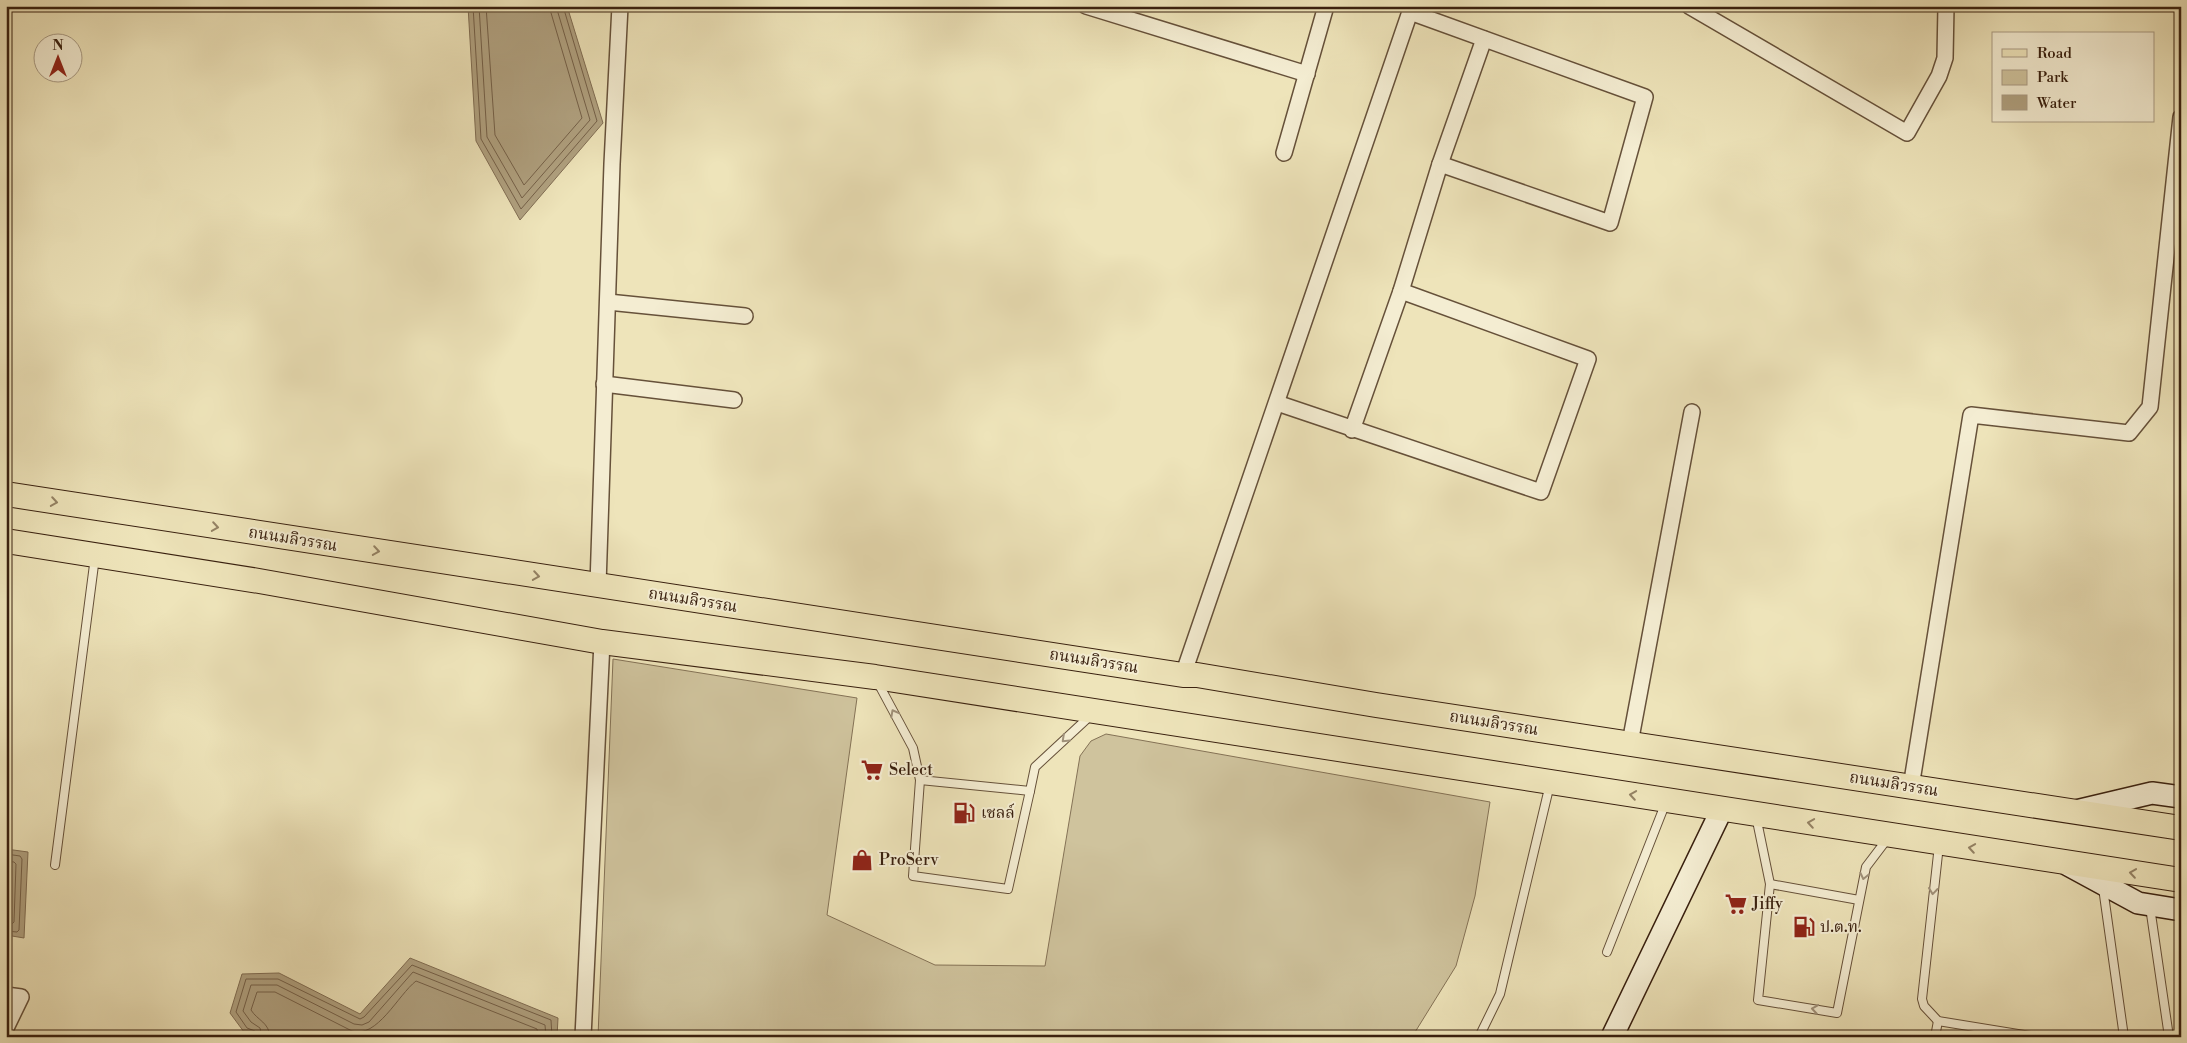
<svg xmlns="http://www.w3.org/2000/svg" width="2187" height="1043" font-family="'Libre Bodoni','Noto Serif Thai',serif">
	<rect width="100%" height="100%" fill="#eee4ba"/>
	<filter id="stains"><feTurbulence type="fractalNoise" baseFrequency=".004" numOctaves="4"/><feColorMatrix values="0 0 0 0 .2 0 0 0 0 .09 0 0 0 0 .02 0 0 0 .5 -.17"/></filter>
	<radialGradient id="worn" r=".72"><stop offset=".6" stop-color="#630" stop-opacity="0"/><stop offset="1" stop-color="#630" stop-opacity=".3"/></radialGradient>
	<!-- green -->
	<polygon fill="#cfc39d" stroke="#847256" points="613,659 857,698 827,915 935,965 1045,966 1080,756 1091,741 1106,734 1490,802 1475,896 1456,966 1412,1037 598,1037"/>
	<!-- water -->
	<g fill="#b0a180" stroke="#806d53">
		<polygon points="468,6 567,6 603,123 520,220 476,141"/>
		<polygon points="6,849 28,852 24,938 6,935"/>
		<polygon points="410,958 558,1018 557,1037 258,1037 244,1032 230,1013 242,974 279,973 360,1014"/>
	</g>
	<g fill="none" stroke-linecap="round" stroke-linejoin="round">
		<!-- shore -->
		<g stroke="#746048" stroke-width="1">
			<polyline points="473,6 481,139 521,209 597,121 563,6"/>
			<polyline points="479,6 487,137 522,198 590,120 556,6"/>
			<polyline points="486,6 495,135 524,185 582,118 549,6"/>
			<polyline points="6,854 20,856 22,859 19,930 17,932 6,931"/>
			<polyline points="6,861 14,862 16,864 14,922 12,924 6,924"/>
			<polyline points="256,1037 255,1031 247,1028 236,1012 246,979 278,979 360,1019 364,1017 412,965 551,1020 552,1037"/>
			<polyline points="262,1037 260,1028 251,1022 243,1011 251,985 277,985 354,1024 362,1025 369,1022 413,972 545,1025 546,1037"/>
			<path d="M270,1037c-1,-15 -12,-16 -19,-27l6,-18h18l77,39c25,8 46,-36 64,-50l121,48 1,8"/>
		</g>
		<!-- lane casing -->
		<g stroke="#66513a" stroke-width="10">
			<g id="lane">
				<polyline points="877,681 913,748 920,780 1030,791 1035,767 1090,716"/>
				<polyline points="920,780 913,876 1008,889 1030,791"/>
				<polyline points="1756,816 1770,884 1758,1000 1837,1013 1866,867 1888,838"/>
				<polyline points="1939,845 1922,999 1924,1006 1938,1021 2036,1037"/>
				<polyline points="55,865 95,557"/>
				<polyline points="1770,884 1859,900"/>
				<polyline points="2103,888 2124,1037"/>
				<polyline points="2150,907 2169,1037"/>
				<polyline points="1607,952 1666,802"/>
				<polyline points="1479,1037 1500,994 1550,784"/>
				<polyline points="1935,1037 1938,1021"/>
			</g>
		</g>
		<!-- street casing -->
		<g stroke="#66513a" stroke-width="18">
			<g id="street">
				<polyline points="1086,6 1307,74"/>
				<polyline points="1689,6 1907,133 1939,76 1945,58 1946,6"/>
				<polyline points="1410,12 1645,97 1610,223 1440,164"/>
				<polyline points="1284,153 1326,6"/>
				<polyline points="608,302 745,316"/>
				<polyline points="604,384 734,400"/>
				<polyline points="1277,403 1541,492 1588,359 1401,291"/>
				<polyline points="1352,430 1401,291 1440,164 1484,39"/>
				<polyline points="598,585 612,164 620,6"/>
				<polyline points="1183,675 1412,6"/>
				<polyline points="1630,743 1692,412"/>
				<polyline points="1911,787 1971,415 2129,433 2150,407 2181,117"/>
				<polyline points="6,995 21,997 6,1028"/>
				<polyline points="583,1037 602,642"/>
			</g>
		</g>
		<!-- secondary casing -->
		<g stroke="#39200f" stroke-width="24">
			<g id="secondary">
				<polyline points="2076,811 2152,793 2181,797"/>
				<polyline points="2068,865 2138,903 2181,910"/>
				<polyline points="1612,1037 1722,809"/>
			</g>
		</g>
		<!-- primary casing -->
		<g stroke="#39200f" stroke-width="26">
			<g id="primary">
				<polyline points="6,494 1183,675 1197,675 1376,705 2181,828"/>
				<polyline points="6,541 259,581 602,642 875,677 2181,880"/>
			</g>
		</g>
		<!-- lane -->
		<use href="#lane" stroke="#f4edd2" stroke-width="8"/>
		<!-- street -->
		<use href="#street" stroke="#f4edd2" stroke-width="15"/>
		<!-- secondary -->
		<use href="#secondary" stroke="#f4edd2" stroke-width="21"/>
		<!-- primary -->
		<use href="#primary" stroke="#eee4ba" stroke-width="24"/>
	</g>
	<!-- one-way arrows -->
	<defs><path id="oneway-chevron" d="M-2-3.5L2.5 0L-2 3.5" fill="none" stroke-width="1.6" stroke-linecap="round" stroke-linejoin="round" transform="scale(1.25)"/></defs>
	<g stroke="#948264">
		<use href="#oneway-chevron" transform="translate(54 502) rotate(9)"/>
		<use href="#oneway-chevron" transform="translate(215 527) rotate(9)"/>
		<use href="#oneway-chevron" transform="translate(376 551) rotate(9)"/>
		<use href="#oneway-chevron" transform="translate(536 576) rotate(9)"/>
		<use href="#oneway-chevron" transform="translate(1633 795) rotate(-171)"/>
		<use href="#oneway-chevron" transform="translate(1811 823) rotate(-171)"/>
		<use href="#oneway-chevron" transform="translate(1972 848) rotate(-171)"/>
		<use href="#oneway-chevron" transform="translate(2133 873) rotate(-172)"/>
	</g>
	<g stroke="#a0917a">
		<use href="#oneway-chevron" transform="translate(894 713) rotate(-118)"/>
		<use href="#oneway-chevron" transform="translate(1065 739) rotate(137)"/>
		<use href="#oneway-chevron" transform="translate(1864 876) rotate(103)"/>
		<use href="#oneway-chevron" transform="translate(1933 891) rotate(96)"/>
		<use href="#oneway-chevron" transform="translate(1815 1009) rotate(-171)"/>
	</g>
	<!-- icons -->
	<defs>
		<g id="supermarket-bare" transform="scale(1.725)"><path d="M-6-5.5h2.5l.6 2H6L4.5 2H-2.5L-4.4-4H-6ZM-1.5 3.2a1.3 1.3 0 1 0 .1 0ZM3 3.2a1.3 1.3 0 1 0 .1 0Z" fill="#8f2418" stroke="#f4edd2" stroke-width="2.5" paint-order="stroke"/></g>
		<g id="fuel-bare" transform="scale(1.725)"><path d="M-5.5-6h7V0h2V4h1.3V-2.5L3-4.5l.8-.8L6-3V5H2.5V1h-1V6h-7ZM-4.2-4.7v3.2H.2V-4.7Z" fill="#8f2418" stroke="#f4edd2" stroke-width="2.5" paint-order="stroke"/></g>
		<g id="shop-bare" transform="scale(1.725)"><path d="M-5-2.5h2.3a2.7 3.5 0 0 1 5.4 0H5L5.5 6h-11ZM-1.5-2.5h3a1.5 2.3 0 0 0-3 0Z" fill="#8f2418" stroke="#f4edd2" stroke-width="2.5" paint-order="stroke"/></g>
	</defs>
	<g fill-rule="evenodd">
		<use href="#supermarket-bare" x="872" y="770"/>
		<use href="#fuel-bare" x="964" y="813"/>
		<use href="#shop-bare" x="862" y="860"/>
		<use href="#supermarket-bare" x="1736" y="904"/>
		<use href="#fuel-bare" x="1804" y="927"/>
	</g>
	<g text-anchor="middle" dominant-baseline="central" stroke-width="4" stroke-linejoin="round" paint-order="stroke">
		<!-- street labels -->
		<g font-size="16" fill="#39200f" stroke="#f4edd2">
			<text transform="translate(293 539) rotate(9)">ถนนมลิวรรณ</text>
			<text transform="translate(693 600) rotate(9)">ถนนมลิวรรณ</text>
			<text transform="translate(1094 661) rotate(9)">ถนนมลิวรรณ</text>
			<text transform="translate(1494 723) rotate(9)">ถนนมลิวรรณ</text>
			<text transform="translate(1894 784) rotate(9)">ถนนมลิวรรณ</text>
		</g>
		<!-- poi labels -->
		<g font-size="16" fill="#39200f" stroke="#f4edd2" text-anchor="start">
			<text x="889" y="770">Select</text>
			<text x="981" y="813">เชลล์</text>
			<text x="879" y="860">ProServ</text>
			<text x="1752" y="904">Jiffy</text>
			<text x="1820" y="927">ป.ต.ท.</text>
		</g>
	</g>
	<!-- margin -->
	<rect width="2187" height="1043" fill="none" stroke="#eee4ba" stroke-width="25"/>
	<rect x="8" y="8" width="2172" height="1028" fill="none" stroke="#39200f" stroke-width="2.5"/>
	<rect x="12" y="12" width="2162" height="1018" fill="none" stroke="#39200f"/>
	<!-- legend -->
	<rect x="1992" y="32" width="162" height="90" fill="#f4edd2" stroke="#a99b84"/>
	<rect x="2002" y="49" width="25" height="8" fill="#eee4ba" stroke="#a99b84"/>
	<text x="2037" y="58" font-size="15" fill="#39200f">Road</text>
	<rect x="2002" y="70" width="25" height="15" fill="#cfc39d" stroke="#a99b84"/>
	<text x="2037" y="82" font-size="15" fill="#39200f">Park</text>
	<rect x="2002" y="95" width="25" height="15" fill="#b0a180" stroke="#a99b84"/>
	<text x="2037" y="108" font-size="15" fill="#39200f">Water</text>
	<!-- north arrow -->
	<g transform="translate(58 58)"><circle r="24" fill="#f4edd2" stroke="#a99b84"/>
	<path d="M0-4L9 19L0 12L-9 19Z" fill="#8f2418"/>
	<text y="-8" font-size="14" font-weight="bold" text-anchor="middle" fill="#39200f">N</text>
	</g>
	<rect width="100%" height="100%" filter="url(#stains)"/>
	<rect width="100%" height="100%" fill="url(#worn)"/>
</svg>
